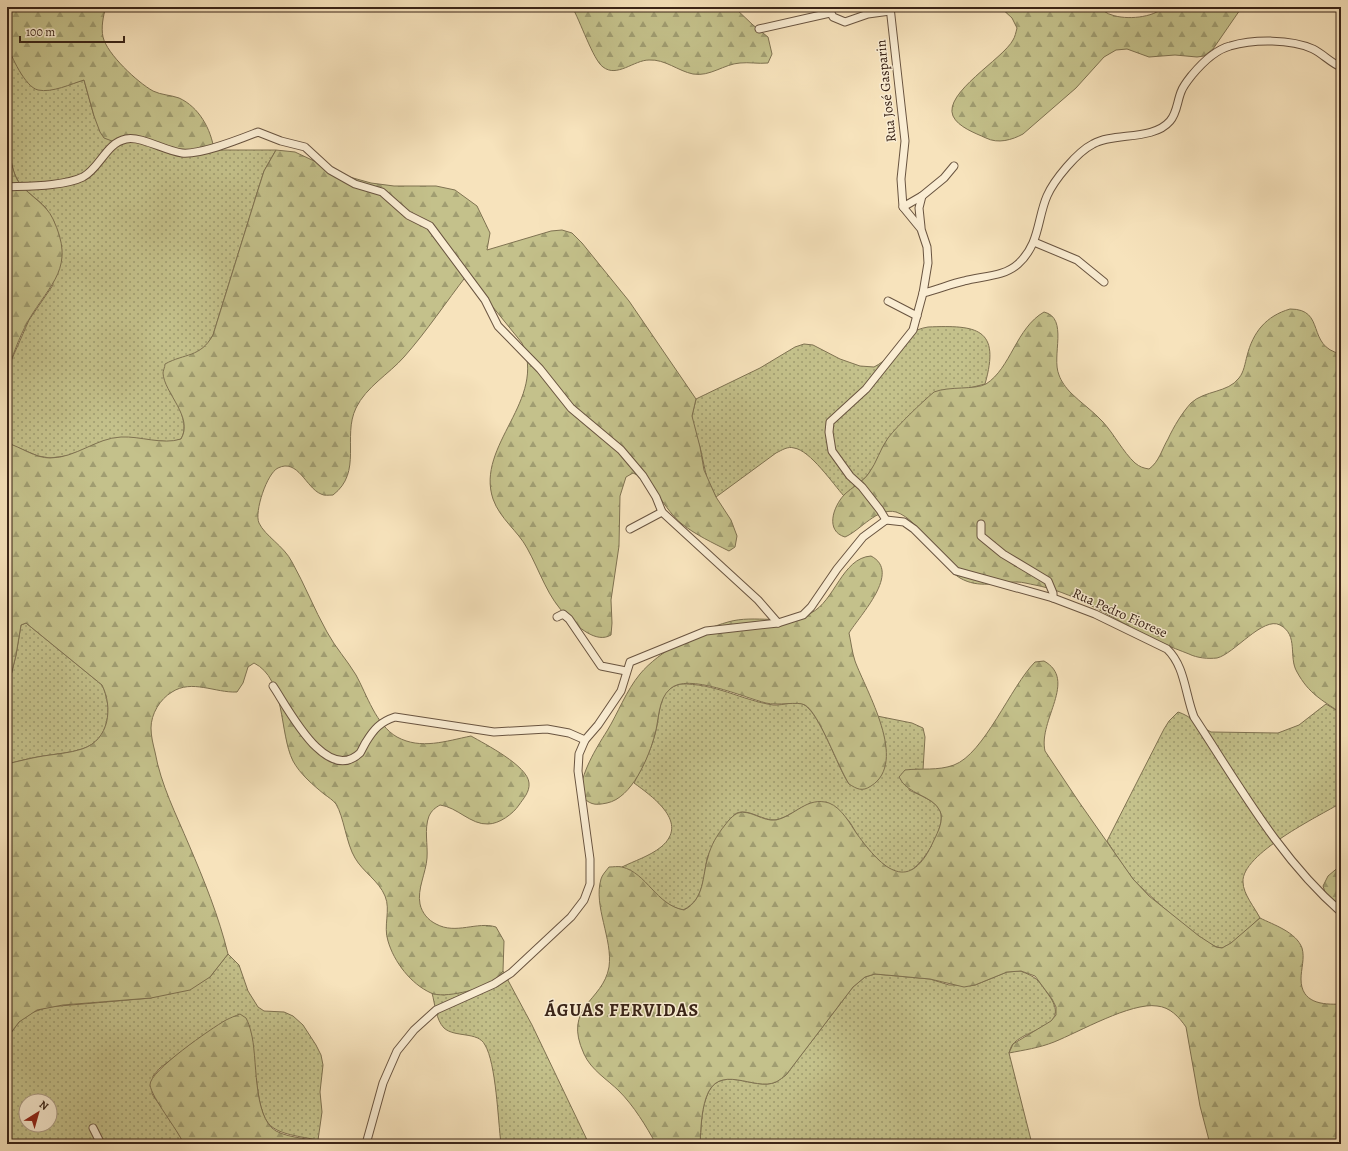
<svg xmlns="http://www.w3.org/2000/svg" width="1348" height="1151" font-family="Alegreya,serif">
	<defs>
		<pattern id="grass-dots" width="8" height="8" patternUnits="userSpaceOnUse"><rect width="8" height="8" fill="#c4c18b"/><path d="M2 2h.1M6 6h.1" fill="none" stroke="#a09d71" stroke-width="1.8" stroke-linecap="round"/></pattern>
		<pattern id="forest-firs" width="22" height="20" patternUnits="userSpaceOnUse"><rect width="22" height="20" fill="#c4c18b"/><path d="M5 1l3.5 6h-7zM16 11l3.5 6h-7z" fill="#a09d71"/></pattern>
	</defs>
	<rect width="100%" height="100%" fill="#f7e3bc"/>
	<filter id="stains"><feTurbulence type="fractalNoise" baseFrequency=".005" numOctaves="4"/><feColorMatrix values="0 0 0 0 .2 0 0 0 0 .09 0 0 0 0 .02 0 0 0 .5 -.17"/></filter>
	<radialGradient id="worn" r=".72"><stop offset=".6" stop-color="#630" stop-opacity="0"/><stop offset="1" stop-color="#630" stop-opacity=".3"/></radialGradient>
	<!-- grass -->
	<g fill="url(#grass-dots)" stroke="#7f7251" fill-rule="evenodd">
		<path d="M7,43l15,32 30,14 32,-9 10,36 36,25 84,9h62l-12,21 -7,22 -44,142 -6,10 -8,7 -10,4 -23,27c8,14 25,40 15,56l-9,3 -11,-1 -81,10 -14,5 -16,2 -12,-2 -31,-13v-68l4,-14 18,-41 24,-35 -7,-77c-9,-10 -24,-18 -30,-31 -15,-31 -9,-98 -9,-134z"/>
		<path d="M928,327c49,-2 73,1 57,57l-59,15 -42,46 -9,20 -9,12 -22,19c-11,-12 -34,-46 -50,-48 -6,-2 -12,2 -18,5l-60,44 -9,-18 -7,-32 -7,-20 -1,-11 4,-17 64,-31 35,-21 9,-3 9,1 27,14 20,7 14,1c24,-12 24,-35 54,-40z"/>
		<path d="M1341,460v24c-5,-9 -4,-15 0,-24z"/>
		<path d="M26,623l76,62c11,22 8,55 -20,64 -12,4 -26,5 -39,7 -12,2 -24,5 -36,8v-72l9,-37 5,-30z"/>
		<path d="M680,684c35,-1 61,16 93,21 10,1 25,-6 33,1 16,13 30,58 43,78l29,-5c12,-23 8,-40 -1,-63l35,7 11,5 2,9 -2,33 -8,-1 -6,21c10,5 25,10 31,20 8,15 -20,63 -38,64 -14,0 -37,-28 -45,-39 -3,-6 -7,-14 -12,-18 -10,-6 -23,-10 -34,-14 -11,4 -24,15 -36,17 -12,1 -27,-12 -38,-7 -9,4 -28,37 -30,46 -4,19 -3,41 -24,51 -25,-5 -39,-32 -61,-43 12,-6 28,-11 39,-20 29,-24 -8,-50 -27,-64 8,-16 17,-32 21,-49 4,-13 3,-32 12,-43 4,-4 8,-5 13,-7z"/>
		<path d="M1326,704l15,9v90c-22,13 -100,51 -98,79 0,12 12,26 17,36 -9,7 -28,28 -38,30 -14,2 -78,-57 -89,-69 -9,-12 -18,-25 -26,-38l57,-112 5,-8 9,-9c13,4 21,14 33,20l67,1 21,-8z"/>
		<path d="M228,954l11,11 9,26 10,16 6,4 20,1 9,4 10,9 13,20 5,10 2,10 -3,27 2,20 -4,28c-51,-9 -55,-9 -62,-62l-62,-36 -34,26 -7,8 -1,18 20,28 12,22h-177v-106l12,-16 9,-8 20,-7 103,-9 59,-21zM26,1101h24v24h-24z"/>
		<path d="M503,971l29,54 57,119h-88c-3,-24 -5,-81 -16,-99 -7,-14 -30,-7 -41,-17 -8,-8 -9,-24 -12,-35l12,2 50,-14z"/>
		<path d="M1020,971c17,6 18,9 28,23 25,34 -20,33 -35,50 -2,2 -3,6 -4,9l23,91h-332c1,-15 1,-31 6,-46 12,-37 48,-6 70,-16 3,-2 7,-5 10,-7l67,-88 12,-10 10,-3 55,5 19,6h26l32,-13z"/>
	</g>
	<!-- forest -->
	<g fill="url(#forest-firs)" stroke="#7f7251">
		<path d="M7,7h99c-3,9 -5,21 -3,30 4,17 34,45 50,54 8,4 18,4 26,7 20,9 32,31 35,52l-23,3 -61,-12h-18l-8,-3 -4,-6 -6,-16 -10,-36c-13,4 -32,13 -46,10 -13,-3 -27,-34 -31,-46 -3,-10 0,-26 0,-37z"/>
		<path d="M572,7h162l19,18 15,12 4,17 -4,9c-10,1 -19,-1 -28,0 -16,1 -30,14 -47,11 -15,-3 -28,-15 -44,-14 -15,0 -32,18 -46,7 -10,-7 -23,-47 -31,-60z"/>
		<path d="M1000,7h98c5,3 9,7 14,8 14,5 41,3 52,-8h78l-29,42 -9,7 -7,1 -22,-2 -26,2 -22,-8 -11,1 -12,7 -28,31 -53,46c-11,6 -25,10 -37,4 -11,-5 -28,-11 -33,-22 -10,-23 50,-57 60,-76 2,-3 3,-8 4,-12l-5,-10z"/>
		<path d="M7,147c5,12 5,27 13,37 11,13 26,20 33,35 23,49 -2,63 -25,102 -9,17 -16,35 -21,54z"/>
		<path d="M276,150l19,2 51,24 25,7 23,3h42l19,4 22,16 13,27 -3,17 64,-19 11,-1 10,3 10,10 47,58 67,98 -4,17 8,31 4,23 12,27 15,23 6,16 -2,11 -6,4c-16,-8 -33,-16 -47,-27 -18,-14 -27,-42 -49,-51l-7,4 -6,19 -1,50 -8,54 1,23 -1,12c-15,9 -34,-9 -44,-19 -19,-17 -27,-45 -40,-68 -9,-17 -27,-29 -34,-49 -18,-54 55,-99 29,-156l-55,-68c-21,27 -40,56 -63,82 -15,17 -38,30 -48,51 -14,29 7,64 -23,87 -4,0 -9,1 -12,-1 -15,-6 -23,-36 -43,-26 -11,5 -24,44 -19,55 6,13 25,23 33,39 13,23 22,47 35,70 8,15 20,28 29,43 11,20 20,50 41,62 24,13 49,4 74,-1 14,8 57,30 58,47 1,9 -6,16 -10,22 -6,9 -20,19 -31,19 -17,1 -31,-17 -48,-19 -5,3 -8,5 -11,11 -5,13 -1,29 -2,42 -1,15 -10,31 -7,46 2,9 8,16 16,20 20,11 41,-3 60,3l8,14 -1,30c-3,3 -6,8 -10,11 -12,7 -49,17 -62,11 -20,-9 -37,-31 -43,-52 -5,-15 3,-31 -3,-45 -6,-15 -22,-24 -30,-38 -9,-15 -11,-41 -19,-54 -3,-4 -8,-7 -12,-10 -11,-9 -24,-20 -31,-33 -14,-28 -7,-82 -39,-98l-6,4 -5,16 -6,9c-22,1 -45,-13 -65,0 -12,7 -21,22 -21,36 0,8 2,16 4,24 6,33 21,62 34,93 15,35 30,72 39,109l-18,23 -20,13 -39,8 -88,7 -26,5 -18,12 -12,16v-274c12,-3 24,-6 36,-8 13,-2 27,-3 39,-7 28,-9 31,-42 20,-64l-76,-62 -5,2 -5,30 -9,37v-249c14,4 28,15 43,15 26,0 46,-20 71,-21 20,-1 41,8 60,2 13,-22 -17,-46 -18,-66 0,-2 2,-6 2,-9 20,-11 35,-6 48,-29l44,-142 7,-22z"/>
		<path d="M1290,309c37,0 15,37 51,45v106c-4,9 -5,15 0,24v229c-19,-13 -32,-19 -44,-41 -9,-15 2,-37 -17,-47 -17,-9 -46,29 -63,33 -9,1 -20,0 -28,-4 -18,-7 -36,-14 -53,-24 -32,-17 -64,-38 -101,-45 -6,-1 -12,-3 -18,-3 -20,0 -38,7 -57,-4 -25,-15 -37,-57 -64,-66 -19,-5 -35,18 -51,25 -20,-6 -12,-30 -1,-42 8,-8 19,-13 25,-22 8,-11 11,-24 19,-35 10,-13 33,-35 46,-46 15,-6 41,-2 52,-8 25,-16 30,-56 58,-72 25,6 7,44 15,63 2,6 7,13 12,18 10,10 22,18 32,29 11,12 20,30 32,41 5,4 8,5 14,6 10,-7 13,-20 19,-30 6,-13 14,-26 23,-36 14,-13 37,-10 48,-25 5,-6 6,-15 8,-22 6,-24 19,-40 43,-47z"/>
		<path d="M871,556c31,16 -11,59 -22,77 2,9 3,19 6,28 11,30 54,101 16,125 -9,6 -14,3 -22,-2 -11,-17 -30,-71 -44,-79 -7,-4 -28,1 -39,-2 -21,-5 -79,-31 -96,-14 -12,10 -11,31 -15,45 -6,23 -23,64 -48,69 -14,3 -17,1 -27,-8 1,-22 15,-45 27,-64 11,-18 19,-40 33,-57 19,-23 59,-44 88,-52 27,-8 58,4 83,-9 24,-12 31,-55 60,-57z"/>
		<path d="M1044,661c34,19 -6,59 1,90l34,51 54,77 16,17 50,40 17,11 6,1 9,-5 29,-25c14,7 36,14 42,30 3,10 -1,21 -1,31 0,24 21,26 40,25v140h-131l-10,-38 -14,-79c-7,-10 -16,-20 -29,-21 -26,-4 -78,26 -103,36 -15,6 -30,8 -45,11l4,-9 38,-23 5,-6v-8l-4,-8 -17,-23 -14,-5 -14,1 -32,13 -11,2 -34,-8 -55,-5 -10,3 -12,10 -67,88c-3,2 -6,5 -10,7 -22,10 -58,-21 -70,16 -5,15 -5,31 -6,46h-44c-10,-18 -22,-38 -37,-53 -11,-11 -28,-21 -35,-37 -22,-48 19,-52 25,-87 4,-28 -16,-61 -8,-88 1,-4 5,-8 8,-12 4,0 9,-1 13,0 25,6 34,38 62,43 21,-11 18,-34 24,-53 3,-12 9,-22 17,-32 3,-4 8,-10 13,-12 12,-4 25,9 38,7 19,-4 31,-24 53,-17 13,5 21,21 28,31 26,36 53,61 77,6 4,-8 10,-20 6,-29 -7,-16 -33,-16 -41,-34l6,-7c16,-2 33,1 49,-5 30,-11 57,-79 81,-103z"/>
		<polygon points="1341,865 1341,911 1327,898 1323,886 1328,876"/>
		<path d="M240,1014l6,4c2,4 4,9 5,14 7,24 1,85 25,99 15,8 36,7 53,13h-145c-7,-15 -32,-46 -34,-59 -1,-14 62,-57 76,-65 4,-2 9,-4 14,-6z"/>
	</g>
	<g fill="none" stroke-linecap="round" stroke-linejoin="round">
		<!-- minor casing -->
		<g stroke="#695440" stroke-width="9">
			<g id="minor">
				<polyline points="828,7 833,17 845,22 868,14 890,11"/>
				<polyline points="759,29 830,13"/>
				<path d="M7,187c21,-1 58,-1 76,-10 17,-9 23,-34 43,-38 16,-3 39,12 56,14 19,2 58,-14 76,-21l23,9 24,6 25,23 25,14 27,8 26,23 22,11 55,74 13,26 42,43 31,39 50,42 22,26 13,21 6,15 96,88 20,23"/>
				<polyline points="903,207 922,196"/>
				<polyline points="921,227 919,208 922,196 944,178 954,166"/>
				<polyline points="1034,242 1077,260 1104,282"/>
				<path d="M923,293c14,-3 27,-9 41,-12 17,-5 40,-4 54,-17 22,-20 19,-45 29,-68 7,-16 30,-44 46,-52 21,-12 60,-3 77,-23 7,-8 7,-19 11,-29 2,-6 7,-12 11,-17 10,-12 23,-25 38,-29 24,-7 61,-7 83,3 10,5 18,14 28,18"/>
				<polyline points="888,301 917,316"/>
				<path d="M886,520l18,2 10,7 42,42 97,27 42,16 72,35c18,17 18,45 27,68 45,68 85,141 147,195"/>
				<polyline points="886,520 880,510 862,487 850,476 832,451 829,432 830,422 866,389 913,330 923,293 928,263 927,247 921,229 903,207 901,179 905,141 890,7"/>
				<polyline points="981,524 981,536 1003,554 1048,581 1053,593 1053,598"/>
				<polyline points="630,529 662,512"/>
				<polyline points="557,617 563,614 569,619 601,666 626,671"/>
				<path d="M273,686c15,22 53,99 87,67 2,-3 4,-8 6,-11 8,-13 14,-20 29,-25l99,15 53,-3 22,4 16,7"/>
				<polyline points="93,1128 101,1144"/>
				<polyline points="366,1144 383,1083 397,1051 414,1030 436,1010 494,984 511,973 571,917 584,900 590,884 590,859 578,771 579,754 585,740 598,725 621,691 630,662 706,631 778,623 803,615 811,607 837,569 863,537 886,520"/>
			</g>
		</g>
		<!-- minor -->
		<use href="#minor" stroke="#faedd3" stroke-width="7"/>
	</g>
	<g text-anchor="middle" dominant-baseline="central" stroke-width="3" stroke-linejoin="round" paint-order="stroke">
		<!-- street labels -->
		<g font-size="14" fill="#3a2417" stroke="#faedd3">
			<text transform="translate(886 91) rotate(-96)">Rua José Gasparin</text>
			<text transform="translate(1120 613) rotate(24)">Rua Pedro Fiorese</text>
		</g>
		<!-- district labels -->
		<g font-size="18" font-weight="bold" letter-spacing="1" fill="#3a2417" stroke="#faedd3">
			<text x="622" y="1010">ÁGUAS FERVIDAS</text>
		</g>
	</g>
	<!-- margin -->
	<rect width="1348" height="1151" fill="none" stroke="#f7e3bc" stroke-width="24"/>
	<rect x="8" y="8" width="1332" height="1135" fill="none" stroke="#3a2417" stroke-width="2"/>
	<rect x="12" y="12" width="1324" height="1127" fill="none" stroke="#3a2417"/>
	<!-- north arrow -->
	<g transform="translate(38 1113) rotate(37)"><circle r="19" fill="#faedd3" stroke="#ad9d88"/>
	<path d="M0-3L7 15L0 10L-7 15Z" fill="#8f2418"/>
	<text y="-6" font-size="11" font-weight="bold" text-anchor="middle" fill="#3a2417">N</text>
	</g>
	<!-- scale -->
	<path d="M20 36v6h104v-6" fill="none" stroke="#3a2417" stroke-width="2"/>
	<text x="26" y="36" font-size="12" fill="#3a2417" stroke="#faedd3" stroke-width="3" paint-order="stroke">100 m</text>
	<rect width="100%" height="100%" filter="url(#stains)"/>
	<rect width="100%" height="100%" fill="url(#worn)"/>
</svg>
